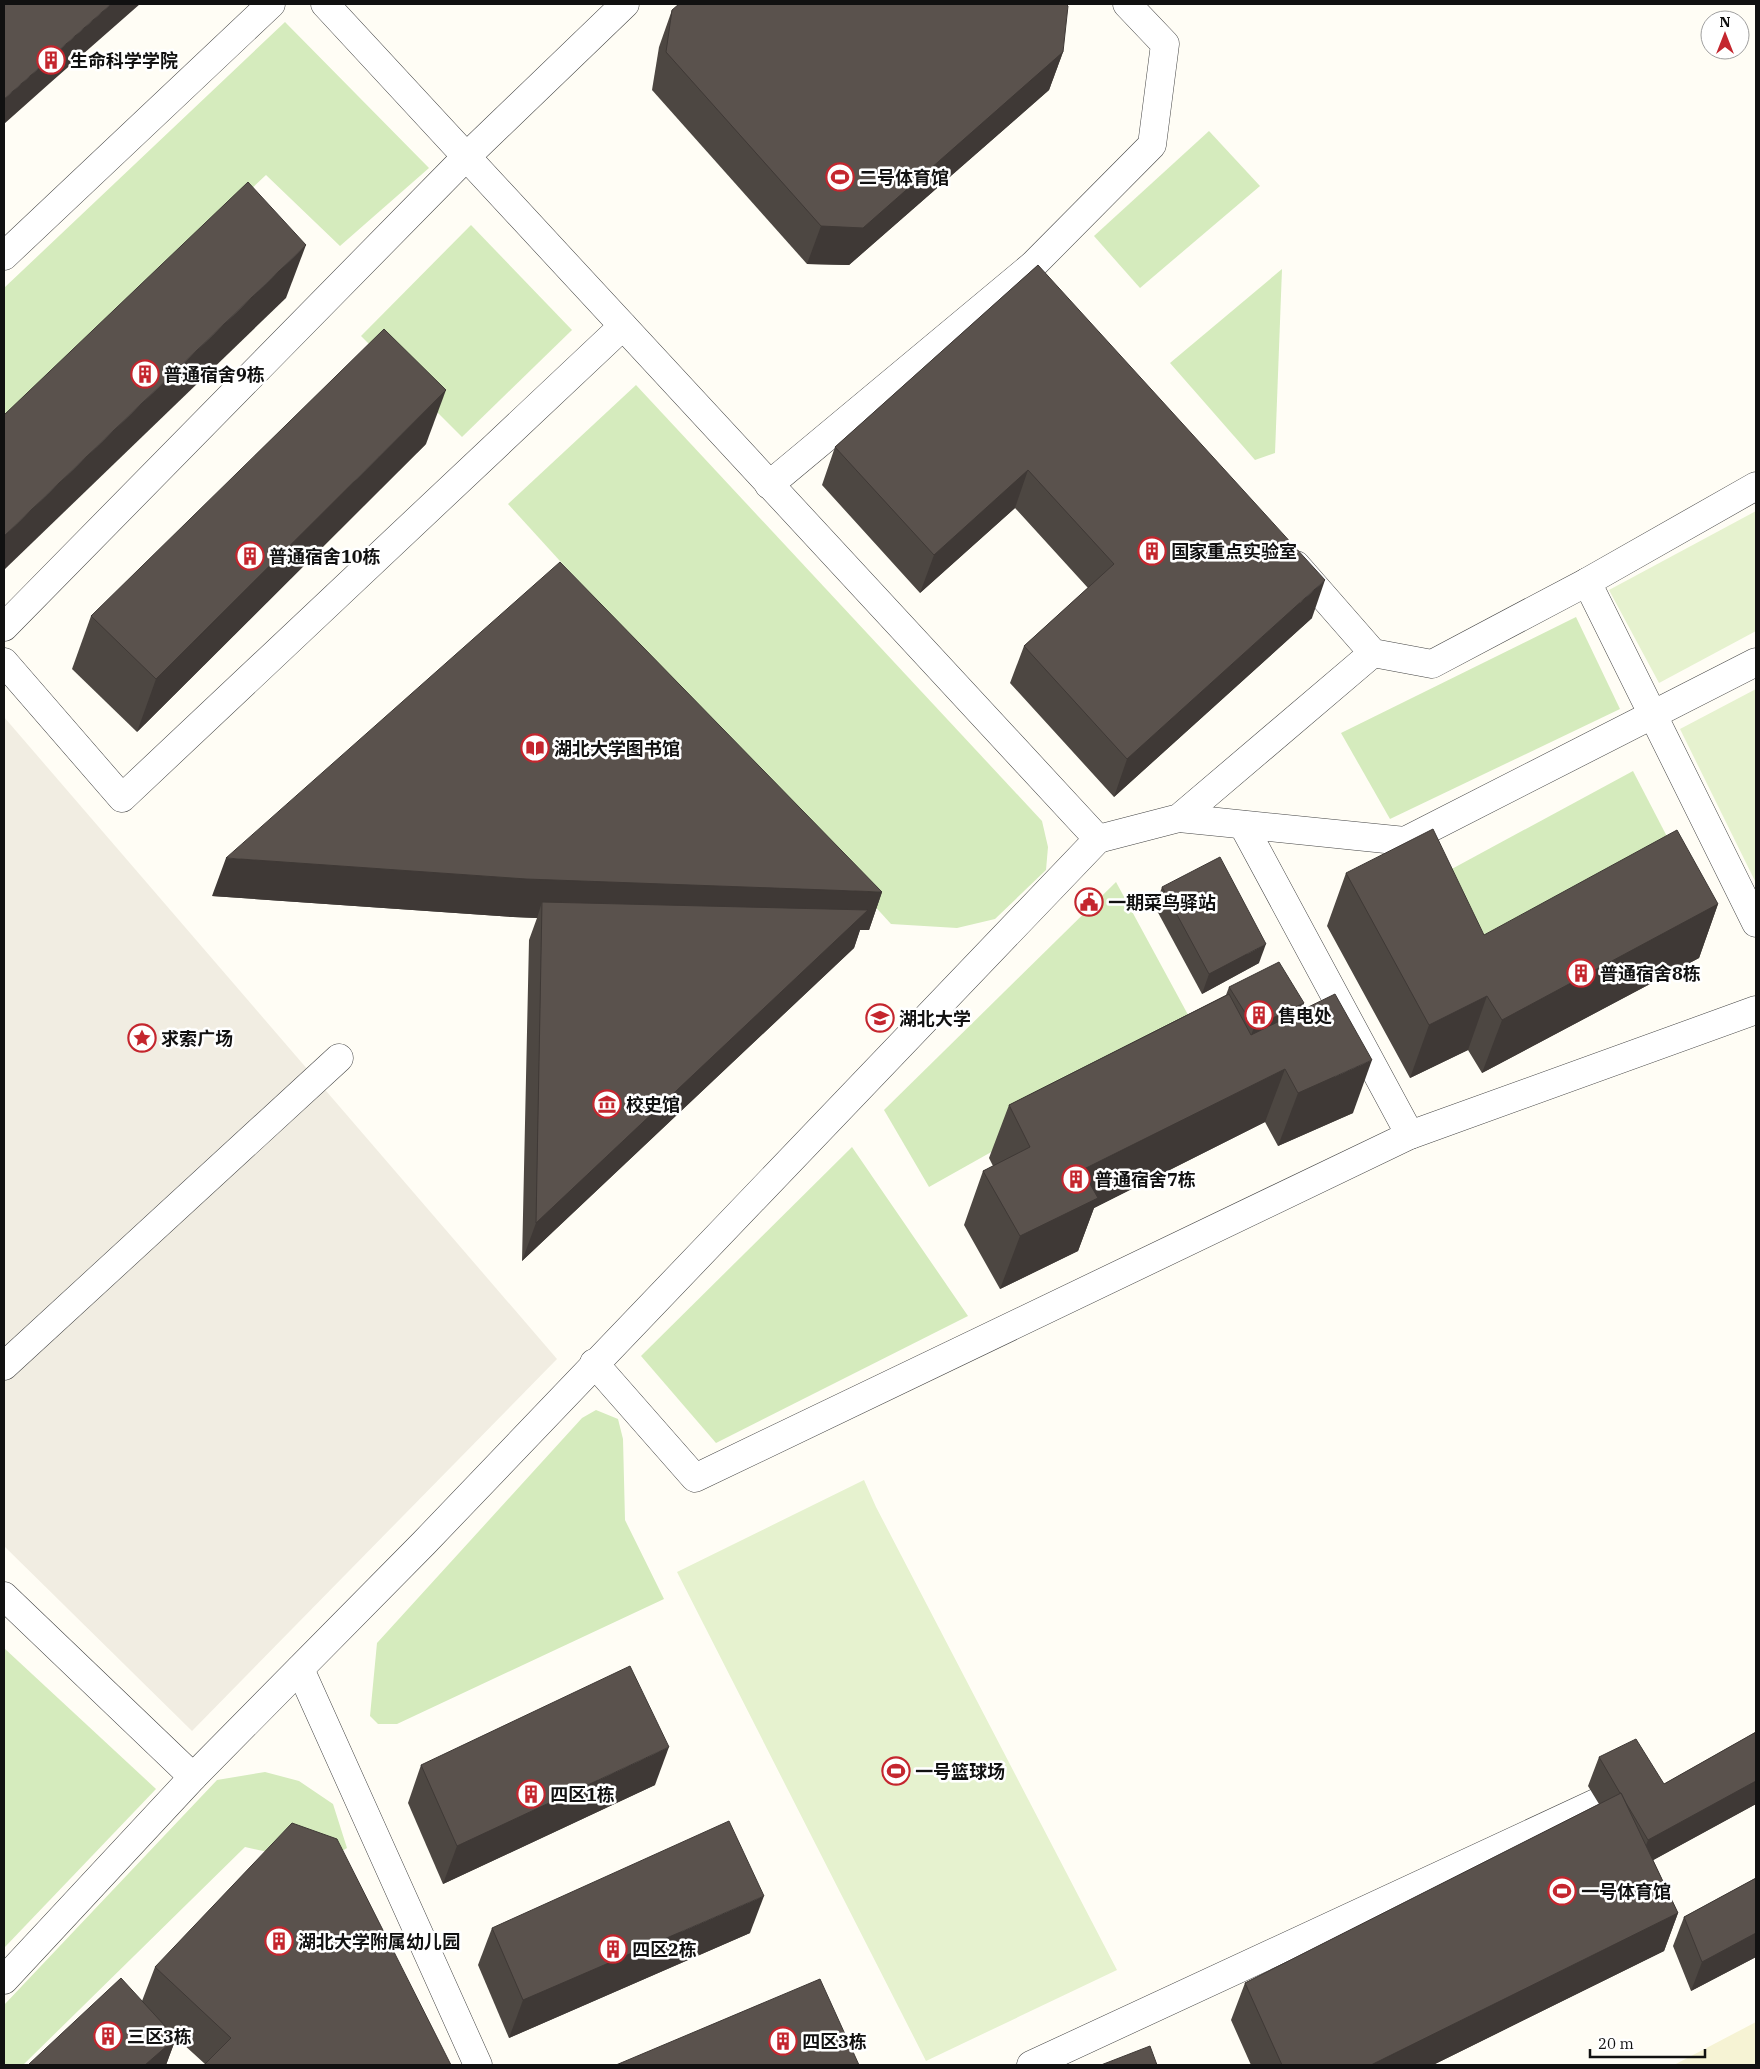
<svg xmlns="http://www.w3.org/2000/svg" width="1760" height="2069" font-family="'IBM Plex Serif','Noto Sans SC',serif">
	<rect width="100%" height="100%" fill="#fffdf5"/>
	<!-- farmland -->
	<polygon fill="#f6f3d4" points="1756,2022 1756,2065 1674,2065"/>
	<!-- green -->
	<g fill="#d5ebbd">
		<polygon points="285,22 429,168 340,246 266,175 4,423 4,288"/>
		<polygon points="1209,131 1260,186 1140,288 1094,236"/>
		<polygon points="471,225 572,330 462,437 361,336"/>
		<polygon points="1282,269 1275,453 1255,460 1170,363"/>
		<polygon points="636,385 1042,821 1048,847 1046,870 995,919 957,928 891,924 508,504"/>
		<polygon points="1576,617 1620,709 1390,819 1341,733"/>
		<polygon points="1633,771 1675,852 1475,953 1437,877"/>
		<polygon points="1116,882 1199,1035 929,1187 884,1110"/>
		<polygon points="852,1147 968,1316 716,1443 641,1356"/>
		<polygon points="596,1410 618,1419 623,1439 625,1520 664,1599 397,1724 378,1724 370,1716 377,1643 582,1418"/>
		<polygon points="4,1648 156,1789 4,1948"/>
		<polygon points="265,1772 299,1781 333,1804 347,1848 321,1864 245,1847 23,2065 4,2065 4,2005 217,1780"/>
	</g>
	<!-- pitch -->
	<g fill="#e6f2cf">
		<polygon points="1756,511 1756,631 1659,683 1609,590"/>
		<polygon points="1756,689 1756,883 1680,729"/>
		<polygon points="864,1480 876,1507 1117,1970 926,2061 677,1572"/>
	</g>
	<!-- plaza -->
	<polygon fill="#f1ede2" points="4,717 557,1359 192,1731 4,1546"/>
	<g fill="none" stroke-linecap="round" stroke-linejoin="round">
		<!-- minor casing -->
		<g stroke="#444" stroke-width="29">
			<g id="minor">
				<polyline points="4,256 271,4"/>
				<polyline points="769,485 1033,265 1152,145 1165,44 1127,4"/>
				<polyline points="1296,565 1373,653 1432,664 1587,582 1756,486"/>
				<polyline points="1587,582 1756,923"/>
				<polyline points="4,627 466,157 625,4"/>
				<polyline points="4,662 122,798 623,326"/>
				<polyline points="1179,818 1405,841 1756,662"/>
				<polyline points="1243,825 1410,1135"/>
				<polyline points="1098,839 1179,818 1373,653"/>
				<polyline points="594,1363 695,1478 1410,1135 1756,1010"/>
				<polyline points="4,1366 339,1058"/>
				<polyline points="4,1596 193,1777"/>
				<polyline points="300,1669 478,2065"/>
				<polyline points="4,1980 193,1777 424,1543 1098,839 325,4"/>
				<polyline points="1031,2065 1598,1802"/>
			</g>
		</g>
		<!-- minor -->
		<use href="#minor" stroke="#fff" stroke-width="28"/>
	</g>
	<!-- wall -->
	<g fill="#4d4742">
		<polygon points="672,10 1063,52 1049,90 849,265 807,264 652,90 659,47"/>
		<polygon points="1038,265 1312,618 1114,797 1010,683 1024,646 1088,588 1015,508 920,593 822,485 835,447"/>
		<polygon points="426,444 137,732 72,669 91,616"/>
		<polygon points="1346,873 1484,935 1718,904 1699,958 1482,1073 1468,1050 1410,1078 1327,926"/>
		<polygon points="1162,887 1259,963 1202,994 1155,907"/>
		<polygon points="882,892 869,930 860,930 854,948 522,1261 529,940 537,918 513,917 212,896"/>
		<polygon points="1229,987 1304,1003 1302,1010 1353,1113 1278,1146 1265,1122 1094,1208 1078,1251 1000,1289 964,1225 983,1171 993,1166 989,1158 1009,1105 1226,995"/>
		<polygon points="1756,1732 1756,1804 1653,1860 1678,1913 1664,1951 1433,2065 1251,2065 1231,2020 1245,1983 1599,1804 1588,1786 1599,1757 1664,1784"/>
		<polygon points="421,1765 655,1785 443,1884 408,1803"/>
		<polygon points="1756,1878 1756,1957 1691,1991 1673,1946 1684,1917"/>
		<polygon points="492,1928 750,1933 509,2038 478,1965"/>
		<polygon points="155,1967 451,2065 205,2064 171,2033 176,2038 166,2065 28,2065 142,2001"/>
	</g>
	<!-- shaded-wall -->
	<g fill="#3f3936">
		<polygon points="111,4 140,4 50,83 4,124 4,99"/>
		<polygon points="1063,52 1049,90 849,265 807,264 821,226"/>
		<polygon points="306,245 286,298 4,570 4,536"/>
		<polygon points="446,390 426,444 137,732 156,679"/>
		<polygon points="1028,470 1015,508 920,593 934,555"/>
		<polygon points="1325,580 1312,618 1114,797 1127,759"/>
		<polygon points="226,858 882,892 869,930 860,930 854,948 522,1261 536,1223 542,902 537,918 513,917 212,896"/>
		<polygon points="1718,904 1699,958 1482,1073 1502,1020"/>
		<polygon points="1266,944 1259,963 1202,994 1209,974"/>
		<polygon points="1487,996 1468,1050 1410,1078 1429,1025"/>
		<polygon points="1304,1003 1297,1023 1247,1047 1254,1027"/>
		<polygon points="1372,1060 1353,1113 1278,1146 1298,1093"/>
		<polygon points="1285,1069 1265,1122 1094,1208 1078,1251 1000,1289 1020,1236 1082,1170"/>
		<polygon points="669,1747 655,1785 443,1884 457,1846"/>
		<polygon points="1756,1781 1756,1804 1637,1869 1648,1840"/>
		<polygon points="764,1896 750,1933 509,2038 523,2000"/>
		<polygon points="1678,1913 1664,1951 1433,2065 1371,2065"/>
		<polygon points="1756,1933 1756,1957 1691,1991 1702,1962"/>
		<polygon points="176,2038 166,2065 145,2065"/>
	</g>
	<!-- building -->
	<g fill="#5a524d" stroke="#3f3936">
		<polygon points="4,4 111,4 4,99"/>
		<polygon points="679,4 1066,4 1068,6 1063,52 863,228 821,226 666,52 672,10"/>
		<polygon points="248,182 306,245 4,536 4,415"/>
		<polygon points="1038,265 1325,580 1127,759 1024,646 1114,564 1028,470 934,555 835,447"/>
		<polygon points="384,329 446,390 156,679 91,616"/>
		<polygon points="560,562 882,892 526,879 226,858"/>
		<polygon points="1433,829 1484,935 1677,830 1718,904 1502,1020 1487,996 1429,1025 1346,873"/>
		<polygon points="1220,857 1266,944 1209,974 1162,887"/>
		<polygon points="542,902 868,910 536,1223"/>
		<polygon points="1279,962 1304,1003 1254,1027 1229,987"/>
		<polygon points="1229,994 1251,1035 1335,994 1372,1060 1298,1093 1285,1069 1082,1170 1098,1198 1020,1236 983,1171 1030,1147 1009,1105"/>
		<polygon points="630,1666 669,1747 457,1846 421,1765"/>
		<polygon points="1756,1732 1756,1781 1648,1840 1626,1803 1621,1793 1620,1793 1599,1757 1636,1739 1664,1784"/>
		<polygon points="1621,1793 1678,1913 1371,2065 1282,2065 1245,1983"/>
		<polygon points="729,1821 764,1896 523,2000 492,1928"/>
		<polygon points="292,1823 337,1839 451,2065 204,2065 231,2038 155,1967"/>
		<polygon points="1756,1878 1756,1933 1702,1962 1684,1917"/>
		<polygon points="121,1978 176,2038 145,2065 28,2065"/>
		<polygon points="820,1979 859,2065 616,2065"/>
		<polygon points="1150,2046 1157,2065 1101,2065"/>
	</g>
	<!-- icons -->
	<defs>
		<g id="building-ring" transform="scale(1.4375)"><circle r="9.5" fill="#fff" stroke="#c4262e" stroke-width="1.5"/><path d="M-4-6H4V6H1V3H-1V6H-4ZM-2.5-4.3h1.7v1.8h-1.7ZM.8-4.3h1.7v1.8H.8ZM-2.5-1h1.7V.8h-1.7ZM.8-1h1.7V.8H.8Z" fill="#c4262e"/></g>
		<g id="stadium-ring" transform="scale(1.4375)"><circle r="9.5" fill="#fff" stroke="#c4262e" stroke-width="1.5"/><path d="M0-5a6.5 5 0 1 0 0 10a6.5 5 0 1 0 0-10ZM-3.5-1.8h7v3.6h-7Z" fill="#c4262e"/></g>
		<g id="library-ring" transform="scale(1.4375)"><circle r="9.5" fill="#fff" stroke="#c4262e" stroke-width="1.5"/><path d="M-6-4Q-3-5.5-.7-3.5V5Q-3 3-6 4ZM6-4Q3-5.5 .7-3.5V5Q3 3 6 4Z" fill="#c4262e"/></g>
		<g id="civic-ring" transform="scale(1.4375)"><circle r="9.5" fill="#fff" stroke="#c4262e" stroke-width="1.5"/><path d="M-.6-6.5H3V-4.5H.6V-3L4-1V1h2V6H-6V1h2V-1L-.6-3ZM-1.2 2.5V6h2.4V2.5Z" fill="#c4262e"/></g>
		<g id="university-ring" transform="scale(1.4375)"><circle r="9.5" fill="#fff" stroke="#c4262e" stroke-width="1.5"/><path d="M0-5L7-2L0 1L-7-2ZM-4 1L0 2.5L4 1V4Q0 6-4 4Z" fill="#c4262e"/></g>
		<g id="sight-ring" transform="scale(1.4375)"><circle r="9.5" fill="#fff" stroke="#c4262e" stroke-width="1.5"/><path d="M0-6L1.8-2.2L6-1.7L2.9 1.2L3.7 5.4L0 3.3L-3.7 5.4L-2.9 1.2L-6-1.7L-1.8-2.2Z" fill="#c4262e"/></g>
		<g id="museum-ring" transform="scale(1.4375)"><circle r="9.5" fill="#fff" stroke="#c4262e" stroke-width="1.5"/><path d="M0-6L6-3V-2H-6V-3ZM-5-1h2V3h-2ZM-1-1h2V3h-2ZM3-1h2V3H3ZM-6 4H6V6H-6Z" fill="#c4262e"/></g>
	</defs>
	<g fill-rule="evenodd">
		<use href="#building-ring" x="51" y="60"/>
		<use href="#stadium-ring" x="840" y="177"/>
		<use href="#building-ring" x="145" y="374"/>
		<use href="#building-ring" x="1152" y="551"/>
		<use href="#building-ring" x="250" y="556"/>
		<use href="#library-ring" x="535" y="748"/>
		<use href="#civic-ring" x="1089" y="902"/>
		<use href="#building-ring" x="1581" y="973"/>
		<use href="#building-ring" x="1259" y="1015"/>
		<use href="#university-ring" x="880" y="1018"/>
		<use href="#sight-ring" x="142" y="1038"/>
		<use href="#museum-ring" x="607" y="1104"/>
		<use href="#building-ring" x="1076" y="1179"/>
		<use href="#stadium-ring" x="896" y="1771"/>
		<use href="#building-ring" x="531" y="1794"/>
		<use href="#stadium-ring" x="1562" y="1891"/>
		<use href="#building-ring" x="279" y="1941"/>
		<use href="#building-ring" x="613" y="1949"/>
		<use href="#building-ring" x="108" y="2036"/>
		<use href="#building-ring" x="783" y="2041"/>
	</g>
	<g text-anchor="middle" dominant-baseline="central" stroke-width="5" stroke-linejoin="round" paint-order="stroke">
		<!-- poi labels -->
		<g font-size="18" font-weight="bold" fill="#111" stroke="#fff" text-anchor="start">
			<text x="70" y="60">生命科学学院</text>
			<text x="859" y="177">二号体育馆</text>
			<text x="164" y="374">普通宿舍9栋</text>
			<text x="1171" y="551">国家重点实验室</text>
			<text x="269" y="556">普通宿舍10栋</text>
			<text x="554" y="748">湖北大学图书馆</text>
			<text x="1108" y="902">一期菜鸟驿站</text>
			<text x="1600" y="973">普通宿舍8栋</text>
			<text x="1278" y="1015">售电处</text>
			<text x="899" y="1018">湖北大学</text>
			<text x="161" y="1038">求索广场</text>
			<text x="626" y="1104">校史馆</text>
			<text x="1095" y="1179">普通宿舍7栋</text>
			<text x="915" y="1771">一号篮球场</text>
			<text x="550" y="1794">四区1栋</text>
			<text x="1581" y="1891">一号体育馆</text>
			<text x="298" y="1941">湖北大学附属幼儿园</text>
			<text x="632" y="1949">四区2栋</text>
			<text x="127" y="2036">三区3栋</text>
			<text x="802" y="2041">四区3栋</text>
		</g>
	</g>
	<!-- border -->
	<rect width="1760" height="2069" fill="none" stroke="#111111" stroke-width="10"/>
	<!-- north arrow -->
	<g transform="translate(1725 35)"><circle r="24" fill="#ffffff" stroke="#a0a0a0"/>
	<path d="M0-4L9 19L0 12L-9 19Z" fill="#c4262e"/>
	<text y="-8" font-size="14" font-weight="bold" text-anchor="middle" fill="#111111">N</text>
	</g>
	<!-- scale -->
	<path d="M1590 2049v8h115v-8" fill="none" stroke="#111111" stroke-width="2.5"/>
	<text x="1598" y="2049" font-size="15" fill="#111111" stroke="#ffffff" stroke-width="4" paint-order="stroke">20 m</text>
</svg>
